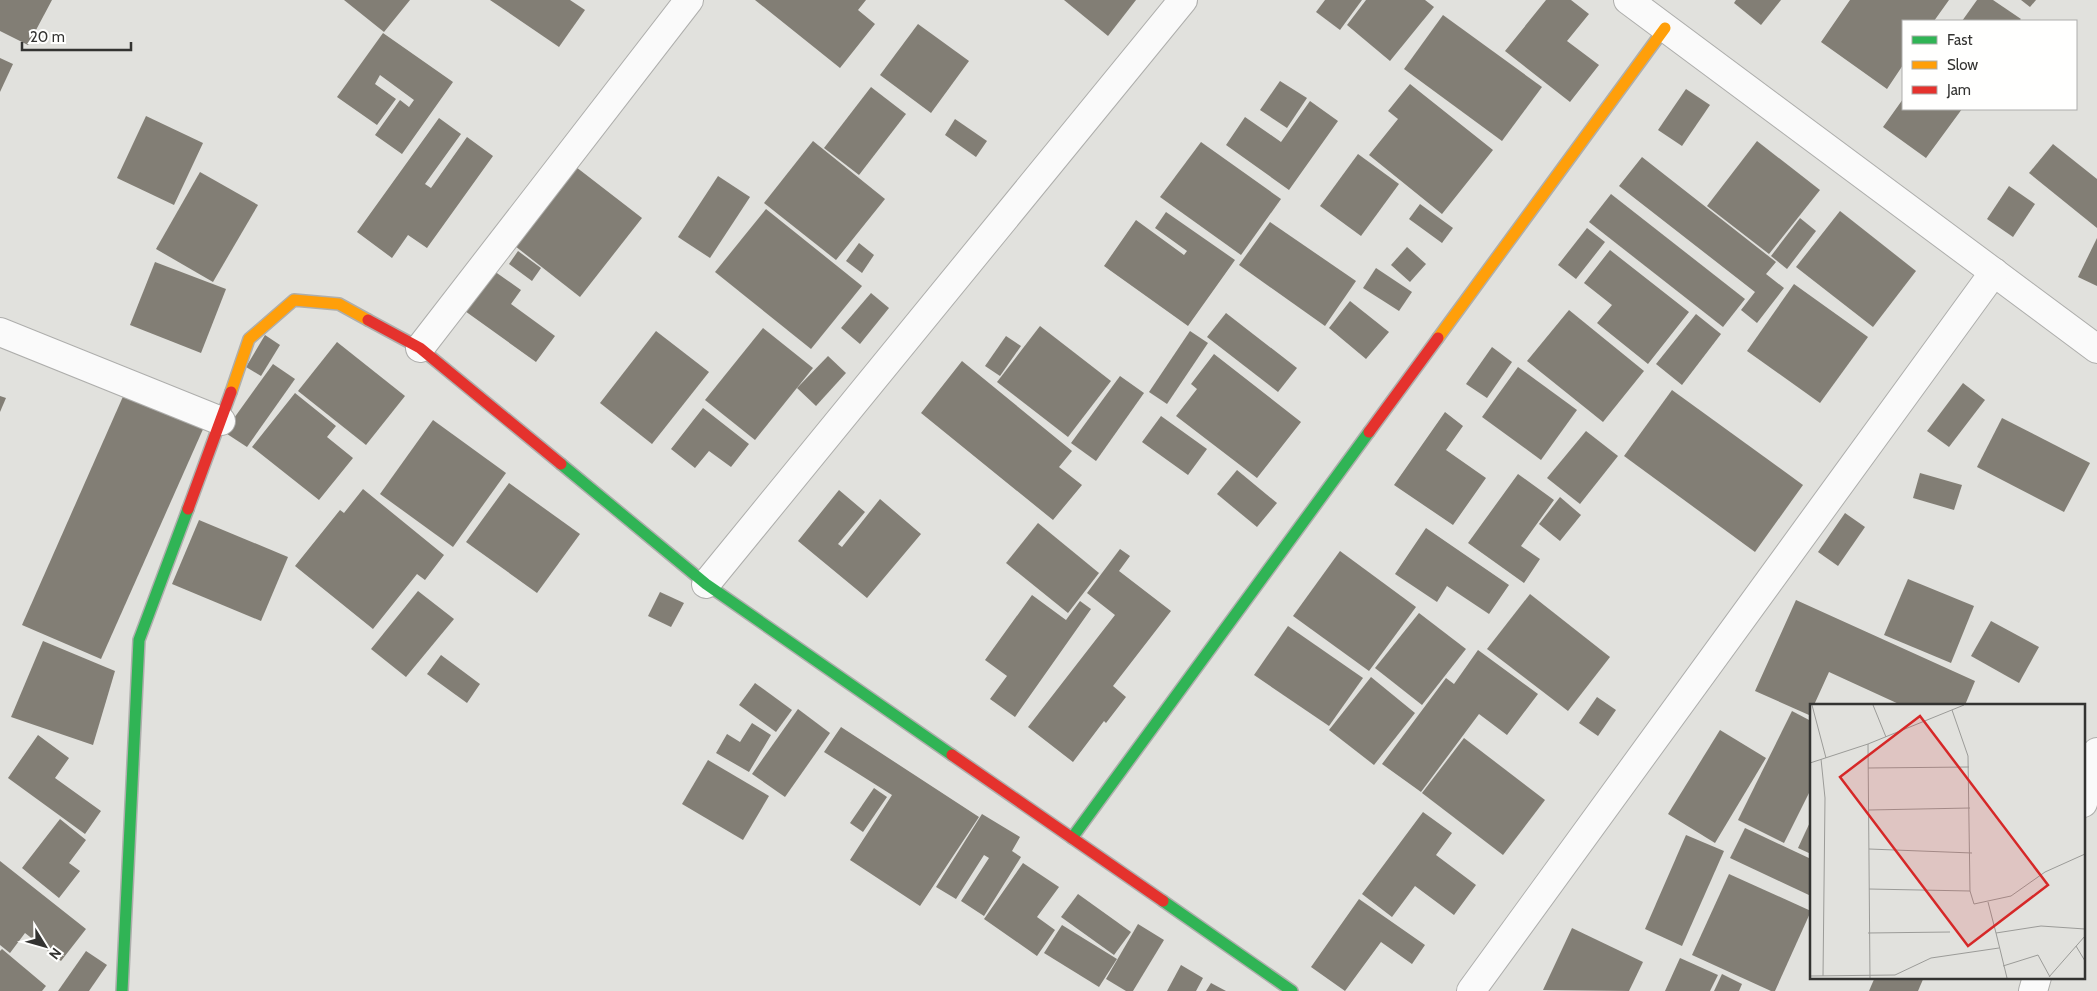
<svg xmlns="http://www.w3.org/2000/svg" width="2097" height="991" font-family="Cabin,sans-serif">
	<rect width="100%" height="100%" fill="#e1e1dd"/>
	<!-- building -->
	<g fill="#827e75">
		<polygon points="0,0 52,0 28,45 0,31"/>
		<polygon points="344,0 410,0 384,32"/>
		<polygon points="490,0 570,0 585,10 559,47"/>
		<polygon points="755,0 866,0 858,10 875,24 840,68"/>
		<polygon points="1064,0 1136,0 1108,36"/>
		<polygon points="1325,0 1362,0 1340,30 1316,12"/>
		<polygon points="1366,0 1425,0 1434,7 1390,61 1347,25"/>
		<polygon points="1546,0 1571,0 1589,14 1567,41 1599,65 1570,102 1505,51"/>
		<polygon points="1736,0 1781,0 1761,25 1734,3"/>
		<polygon points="1850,0 1949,0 1934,21 1903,21 1903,65 1887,89 1821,42"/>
		<polygon points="1977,0 1993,0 2021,19 2019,21 1962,21"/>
		<polygon points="2021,0 2036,0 2030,7"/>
		<polygon points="1443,15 1542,87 1502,141 1404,69"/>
		<polygon points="918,24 969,61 931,113 880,75"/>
		<polygon points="383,33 453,82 402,154 375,135 400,100 409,107 414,100 380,75 375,84 396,99 377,125 337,97"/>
		<polygon points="0,58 13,64 0,92"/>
		<polygon points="1280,81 1307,98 1287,128 1260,110"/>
		<polygon points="1410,84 1493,150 1442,214 1369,155 1398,119 1388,111"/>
		<polygon points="871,87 906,114 859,175 824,148"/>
		<polygon points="1686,89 1710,105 1682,146 1658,130"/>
		<polygon points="1903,99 1903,109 1962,109 1926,158 1883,127"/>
		<polygon points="1310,101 1338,121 1289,190 1226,145 1245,117 1281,142"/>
		<polygon points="146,116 203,143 174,205 117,178"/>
		<polygon points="439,118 461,134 425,184 431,188 467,137 493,156 427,248 408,235 392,258 357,232"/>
		<polygon points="955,119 987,141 976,157 945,135"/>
		<polygon points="813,141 885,199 836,260 764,203"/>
		<polygon points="1757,141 1820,190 1769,254 1707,206"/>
		<polygon points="1201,142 1281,199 1241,255 1160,197"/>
		<polygon points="2053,144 2097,179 2097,228 2029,173"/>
		<polygon points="1358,154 1399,184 1361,236 1320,206"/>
		<polygon points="1642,157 1776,262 1766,274 1784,288 1757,323 1741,310 1755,292 1619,186"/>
		<polygon points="576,167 642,218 580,297 515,246"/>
		<polygon points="200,172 258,205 213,282 156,249"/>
		<polygon points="718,176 750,197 710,258 678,237"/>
		<polygon points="2009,186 2035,204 2013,237 1987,219"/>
		<polygon points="1611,194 1745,299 1723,327 1589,222"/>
		<polygon points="1420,204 1453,228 1442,243 1409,219"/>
		<polygon points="766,209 862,286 811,349 715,272"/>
		<polygon points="1840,211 1916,271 1873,327 1796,267"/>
		<polygon points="1166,212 1235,260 1188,326 1104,266 1136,220 1184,255 1187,251 1155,228"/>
		<polygon points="1800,218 1816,231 1787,269 1771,256"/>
		<polygon points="1270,222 1356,281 1325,326 1239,265"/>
		<polygon points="1587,228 1605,242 1576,279 1558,265"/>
		<polygon points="2097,238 2097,286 2078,277"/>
		<polygon points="859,243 874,255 862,273 846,261"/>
		<polygon points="1407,247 1426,264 1410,282 1391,265"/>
		<polygon points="1610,250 1689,312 1648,364 1597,323 1612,305 1584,283"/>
		<polygon points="518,251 541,268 532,281 509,264"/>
		<polygon points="155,262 226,289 201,353 130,325"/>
		<polygon points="1376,268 1412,292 1399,311 1363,288"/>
		<polygon points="494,271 521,290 511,304 555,336 536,362 465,311"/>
		<polygon points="1794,284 1868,337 1820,403 1747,351"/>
		<polygon points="871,293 889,308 860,344 841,328"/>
		<polygon points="1350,301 1389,332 1366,359 1329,328"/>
		<polygon points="1569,310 1644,371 1603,422 1527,361"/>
		<polygon points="1226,313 1297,368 1278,392 1207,337"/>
		<polygon points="1696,314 1721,334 1682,385 1656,364"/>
		<polygon points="1040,326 1111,381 1068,437 997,382"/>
		<polygon points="763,328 813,368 755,440 705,400"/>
		<polygon points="656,331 709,372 652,444 600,403"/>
		<polygon points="1190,331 1208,343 1167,404 1149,392"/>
		<polygon points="265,335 280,345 261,376 246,367"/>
		<polygon points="1006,336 1021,346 1000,376 985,366"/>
		<polygon points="337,342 405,396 366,445 298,391"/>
		<polygon points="1492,347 1512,362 1487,398 1466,384"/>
		<polygon points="1214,354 1301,422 1257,478 1176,416 1197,389 1191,384"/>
		<polygon points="828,356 846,373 816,406 797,388"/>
		<polygon points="962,361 1072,451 1059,467 1082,485 1053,520 921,413"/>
		<polygon points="273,364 295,379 247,447 224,432"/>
		<polygon points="1518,367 1577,410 1541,460 1482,417"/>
		<polygon points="1120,376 1144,393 1096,461 1071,443"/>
		<polygon points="1963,383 1985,400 1949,447 1927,431"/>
		<polygon points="1672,390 1803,485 1755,552 1624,456"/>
		<polygon points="125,392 204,427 101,659 22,625"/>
		<polygon points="295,393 336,426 327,437 353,458 319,500 252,447"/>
		<polygon points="0,396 6,398 0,412"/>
		<polygon points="703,408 749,444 731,467 709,451 695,468 671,449"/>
		<polygon points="1445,412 1463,426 1446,450 1486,478 1453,525 1394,485"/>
		<polygon points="1161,416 1207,449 1188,475 1142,442"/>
		<polygon points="2002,418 2090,463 2064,512 1977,467"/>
		<polygon points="433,420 506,473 453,547 380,494"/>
		<polygon points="1586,431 1618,456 1580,504 1547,478"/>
		<polygon points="1237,470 1277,503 1257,527 1217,494"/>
		<polygon points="1920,473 1962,485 1954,510 1913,498"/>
		<polygon points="1518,474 1554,500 1521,546 1540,559 1524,583 1468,543"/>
		<polygon points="509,483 580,534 537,593 466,542"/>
		<polygon points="363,489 444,555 425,580 417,574 373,629 295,566 340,510 344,513"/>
		<polygon points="839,490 865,512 838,544 842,547 880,499 921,534 867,598 798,541"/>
		<polygon points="1560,497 1581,515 1560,541 1539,524"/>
		<polygon points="1845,513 1865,527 1838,566 1818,552"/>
		<polygon points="199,520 288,557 261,621 172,584"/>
		<polygon points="1038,523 1099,573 1068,613 1006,563"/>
		<polygon points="1426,528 1509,585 1489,614 1447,586 1437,602 1395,574"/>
		<polygon points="1120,549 1130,556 1119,571 1171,611 1113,686 1126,697 1106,723 1104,721 1073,762 1028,727 1115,615 1087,593"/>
		<polygon points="1340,551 1416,607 1369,671 1293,616"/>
		<polygon points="1908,579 1974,606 1951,663 1884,635"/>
		<polygon points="418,591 454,619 406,677 371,649"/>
		<polygon points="660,592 684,603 671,627 648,616"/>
		<polygon points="1530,594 1610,657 1568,711 1487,649"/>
		<polygon points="1032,595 1066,620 1080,601 1091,609 1015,717 990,699 1007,676 985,660"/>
		<polygon points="1796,600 1975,681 1965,705 1901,705 1829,672 1814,705 1811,705 1809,715 1755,691"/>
		<polygon points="1419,613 1466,649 1422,705 1375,668"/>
		<polygon points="1991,621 2039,647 2019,683 1971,656"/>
		<polygon points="1288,626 1363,678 1329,726 1254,675"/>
		<polygon points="43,641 115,671 93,745 11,717"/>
		<polygon points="1478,650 1538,694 1507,735 1479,714 1421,792 1382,764 1446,678 1454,684"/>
		<polygon points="441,655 480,684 467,703 427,674"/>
		<polygon points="1371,677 1415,713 1374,765 1329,730"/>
		<polygon points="755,683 792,710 776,732 739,705"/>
		<polygon points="1597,697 1616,710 1598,736 1579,723"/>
		<polygon points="798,709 830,733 785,797 752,774"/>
		<polygon points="1792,711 1811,721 1811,789 1784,843 1738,820"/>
		<polygon points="752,723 771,735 749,772 716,753 727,734 740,742"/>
		<polygon points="841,727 979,817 920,906 850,860 892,795 824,752"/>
		<polygon points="1720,730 1766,758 1715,843 1668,814"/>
		<polygon points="38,735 69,758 55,778 101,811 85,834 8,778"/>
		<polygon points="1464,738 1545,800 1503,855 1422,793"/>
		<polygon points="708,760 769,796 743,840 682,804"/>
		<polygon points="874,788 887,797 863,832 850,823"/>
		<polygon points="1423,812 1452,833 1436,855 1476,885 1454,915 1415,886 1392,917 1362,894"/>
		<polygon points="982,814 1020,837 1012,851 1021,857 984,916 961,901 989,858 984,855 956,899 936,887"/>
		<polygon points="60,819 86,840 69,863 80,871 59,898 22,868"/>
		<polygon points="1811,820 1811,854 1798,848"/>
		<polygon points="1745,828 1811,859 1811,896 1730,858"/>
		<polygon points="1686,835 1724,851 1682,946 1645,929"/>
		<polygon points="0,861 86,929 61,961 25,933 10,953 0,945"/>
		<polygon points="1023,863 1059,887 1037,917 1055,930 1037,956 984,919"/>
		<polygon points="1729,874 1811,911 1775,991 1771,991 1692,955"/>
		<polygon points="1078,894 1131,932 1114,955 1061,917"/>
		<polygon points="1359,899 1425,945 1412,964 1381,942 1345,991 1311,967"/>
		<polygon points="1138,924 1164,940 1133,991 1126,991 1106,979"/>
		<polygon points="1062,925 1117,959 1099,987 1044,953"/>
		<polygon points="1572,928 1643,962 1629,991 1543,990"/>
		<polygon points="2,949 46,986 42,991 0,991 0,951"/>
		<polygon points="86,951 107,965 89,991 58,991"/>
		<polygon points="1680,958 1718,975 1710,991 1665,991"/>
		<polygon points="1181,965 1203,978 1196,991 1167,991"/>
		<polygon points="1722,974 1742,984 1739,991 1714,991"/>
		<polygon points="1875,977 1924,977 1918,991 1869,991"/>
		<polygon points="1211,983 1226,991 1206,991"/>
	</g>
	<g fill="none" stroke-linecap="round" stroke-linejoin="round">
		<!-- street casing -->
		<g stroke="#aeaeac" stroke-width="30">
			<g id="street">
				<polyline points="1628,0 2097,349"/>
				<polyline points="0,332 221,421"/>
				<polyline points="420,348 689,0"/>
				<polyline points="706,584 1183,0"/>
				<polyline points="2083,803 2097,752"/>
				<polyline points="1471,991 1994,272"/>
				<polyline points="2033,991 2037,977"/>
			</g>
		</g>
		<!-- fast casing -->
		<g stroke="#aeaeac" stroke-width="14">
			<g id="fast">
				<polyline points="561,464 706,584 952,755"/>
				<polyline points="1072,838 1369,432"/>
				<polyline points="1163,901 1292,991"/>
				<polyline points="122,991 139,640 188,509"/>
			</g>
		</g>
		<!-- slow casing -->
		<g stroke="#aeaeac" stroke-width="14">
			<g id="slow">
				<polyline points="1438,338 1665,28"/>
				<polyline points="231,392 249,339 294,300 339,304 368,320"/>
			</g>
		</g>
		<!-- jam casing -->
		<g stroke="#aeaeac" stroke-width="14">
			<g id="jam">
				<polyline points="368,320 420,348 561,464"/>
				<polyline points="1369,432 1438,338"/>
				<polyline points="188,509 231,392"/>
				<polyline points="952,755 1163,901"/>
			</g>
		</g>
		<!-- street -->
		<use href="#street" stroke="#fafafa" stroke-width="28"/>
		<!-- fast -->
		<use href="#fast" stroke="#30b455" stroke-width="11"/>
		<!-- slow -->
		<use href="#slow" stroke="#ff9f0a" stroke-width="11"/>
		<!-- jam -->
		<use href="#jam" stroke="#e5322d" stroke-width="11"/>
	</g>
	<!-- overview -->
	<g transform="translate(1810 704)">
		<rect width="275" height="275" fill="#e1e1dd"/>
		<path fill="none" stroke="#9b9b98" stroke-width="1" d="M2,1l14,53M63,1l13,32M142,6l16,46 2,135 4,13 37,-8 34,-24 40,-18M58,40l2,234M11,55l4,39 -2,178M0,59l58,-19 96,-39M58,64l101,-1M59,106l101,-2M59,145l103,4M59,185l101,2M178,198l8,31M58,229l82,-1M266,242l9,15M193,262l35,-11 12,22M0,272l85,-1 36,-17 68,-10M239,273l36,-41M197,274l-11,-45 45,-7 44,3"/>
		<path fill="#d62828" fill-opacity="0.15" stroke="#d62828" stroke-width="2.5" d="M110,12l128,169 -80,61 -128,-169z"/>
		<rect width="275" height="275" fill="none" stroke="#333331" stroke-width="2.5"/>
	</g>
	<!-- legend -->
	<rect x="1902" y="20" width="175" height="90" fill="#fffffe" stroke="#adadac"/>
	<rect x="1912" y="36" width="25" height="8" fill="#30b455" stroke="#adadac"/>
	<text x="1947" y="45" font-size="15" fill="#333331">Fast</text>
	<rect x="1912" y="61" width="25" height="8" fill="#ff9f0a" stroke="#adadac"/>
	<text x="1947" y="70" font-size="15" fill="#333331">Slow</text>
	<rect x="1912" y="86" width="25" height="8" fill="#e5322d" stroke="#adadac"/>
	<text x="1947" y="95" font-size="15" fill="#333331">Jam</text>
	<!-- north arrow -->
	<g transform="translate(45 946) rotate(127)" stroke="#fffffe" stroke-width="4" paint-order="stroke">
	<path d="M0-4L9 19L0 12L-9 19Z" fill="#333331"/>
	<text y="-8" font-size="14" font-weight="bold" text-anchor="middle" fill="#333331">N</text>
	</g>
	<!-- scale -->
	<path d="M22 42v8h109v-8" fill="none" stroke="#333331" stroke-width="2.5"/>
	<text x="30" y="42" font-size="15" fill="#333331" stroke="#fffffe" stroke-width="4" paint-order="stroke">20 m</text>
</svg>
